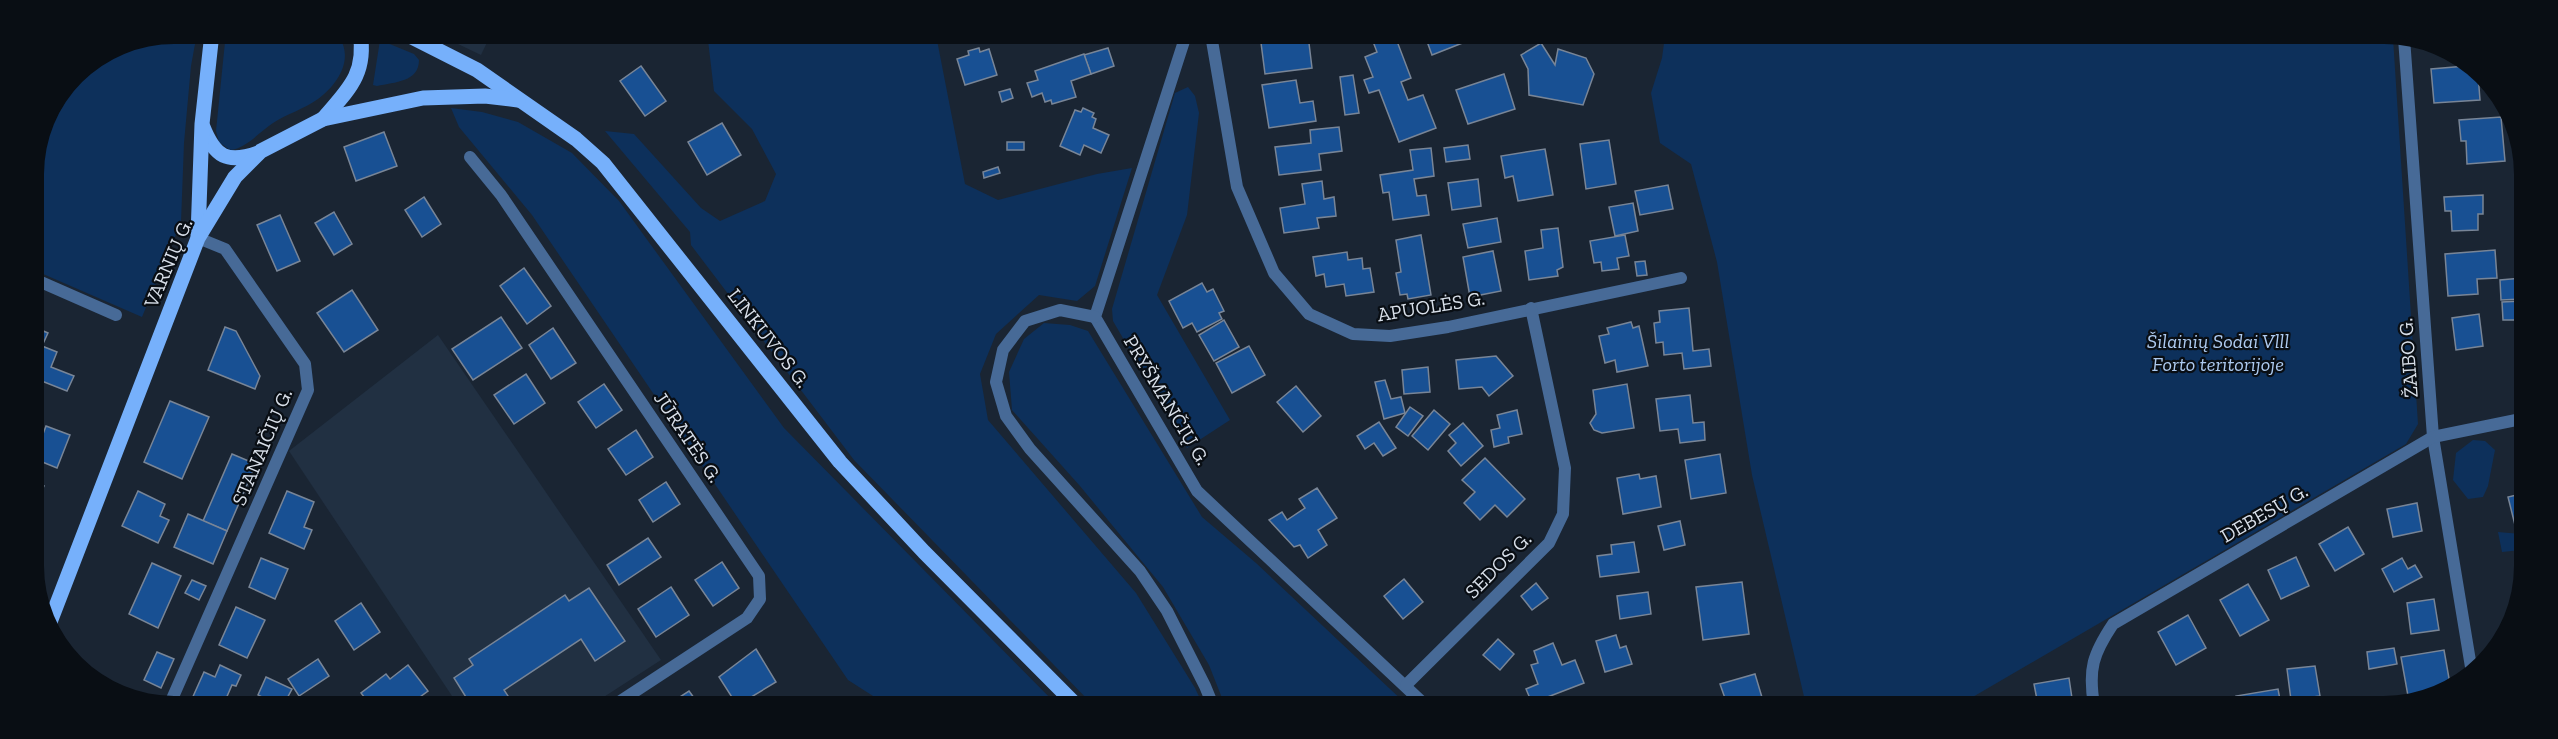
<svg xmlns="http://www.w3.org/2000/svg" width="2558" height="739" font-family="'Zilla Slab',serif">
	<rect width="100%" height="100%" fill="#1a2533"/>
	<!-- built -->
	<g fill="#213042">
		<polygon points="437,34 491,34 481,55"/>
		<polygon points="438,335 661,660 596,702 456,702 289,451"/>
	</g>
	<!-- green -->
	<g fill="#0d305b">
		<polygon points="174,33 197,33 191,66 184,143 181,222 142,317 34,270 33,165 44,120 75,74 120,44"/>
		<path d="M228,33h108c20,23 3,51 -18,66 -14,10 -31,15 -45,24 -14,9 -26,25 -43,27l-11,-8 -3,-11 9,-89z"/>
		<polygon points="714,34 936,35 965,184 998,200 1097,174 1132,168 1095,286 1077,301 1039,295 996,334 980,374 988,420 1136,593 1195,688 1202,703 1091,703 854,460 691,245 690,232 605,131 634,134 701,208 720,221 765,201 776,174 752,129 714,91 708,40"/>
		<polygon points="1665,36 2393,38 2418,424 2406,444 1971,698 1967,705 1806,705 1752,475 1717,262 1691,164 1660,143 1651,93 1662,58"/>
		<path d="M380,40l34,14 5,6c0,22 -24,22 -42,26l-4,-1z"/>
		<polygon points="1188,87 1195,96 1199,113 1187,215 1157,295 1230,420 1187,448 1113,321 1112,309 1175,93"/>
		<polygon points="451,108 482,112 518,122 572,153 619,201 784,428 1055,703 884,703 848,680 532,215 459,127"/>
		<polygon points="1044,323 1070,325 1088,331 1202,517 1256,563 1406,704 1224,703 1209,665 1163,587 1080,486 1012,410 1009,372 1024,339"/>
		<polygon points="2473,440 2485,441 2495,450 2488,486 2483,497 2468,499 2453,480 2456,453"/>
		<polygon points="2498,532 2521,534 2521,550 2502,552"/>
	</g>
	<!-- building -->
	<g fill="#185093" stroke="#788597" stroke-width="1.5">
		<polygon points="1260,35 1308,35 1312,68 1265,74"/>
		<polygon points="1381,36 1395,36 1411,78 1401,82 1408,100 1423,95 1436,128 1399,142 1379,90 1369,93 1364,80 1373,77 1365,57 1377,52 1372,39"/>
		<polygon points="1425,36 1463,36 1465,42 1432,55"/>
		<polygon points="1541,43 1555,65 1558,49 1586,58 1594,74 1583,105 1529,95 1528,69 1521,55"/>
		<polygon points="979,48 980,52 989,49 997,75 965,85 957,59 969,55 968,51"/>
		<polygon points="1108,48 1114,66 1091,74 1084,55"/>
		<polygon points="1084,54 1091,74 1071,81 1076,97 1052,104 1051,100 1045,102 1042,93 1032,97 1027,83 1038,80 1035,71"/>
		<polygon points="641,66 666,101 645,116 620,81"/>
		<polygon points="2466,66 2478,74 2480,100 2434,103 2431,69"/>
		<polygon points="1504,74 1515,109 1468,124 1456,90"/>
		<polygon points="1353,75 1359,113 1345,115 1340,77"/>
		<polygon points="1296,80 1300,103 1313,101 1316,121 1269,128 1262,85"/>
		<polygon points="1010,89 1013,98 1002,102 999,92"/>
		<polygon points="1083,108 1094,113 1092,117 1096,119 1093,128 1109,135 1101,153 1084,145 1080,155 1060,146 1075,110 1081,112"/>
		<polygon points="2501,117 2505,161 2467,164 2466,141 2461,141 2459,120"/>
		<polygon points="722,123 741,155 707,175 688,142"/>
		<polygon points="1339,127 1342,151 1319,154 1321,170 1279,175 1275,147 1311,143 1310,130"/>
		<polygon points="384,132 397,166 356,181 344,147"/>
		<polygon points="1609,140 1616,184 1586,189 1580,144"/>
		<rect x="1007" y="142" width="17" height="8"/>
		<polygon points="1468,145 1470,159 1446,162 1444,148"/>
		<polygon points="1431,148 1434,176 1414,179 1417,196 1426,195 1429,215 1393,220 1389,192 1383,193 1380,175 1413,170 1410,150"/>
		<polygon points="1545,149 1553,195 1518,201 1513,176 1505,178 1501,156"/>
		<polygon points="998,167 1000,173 984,178 983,172"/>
		<polygon points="1478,179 1481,206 1452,210 1448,183"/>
		<polygon points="1322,181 1324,199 1334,197 1336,216 1317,218 1319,228 1284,233 1280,208 1305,204 1302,184"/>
		<polygon points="1668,185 1673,209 1640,215 1635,191"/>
		<polygon points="2483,195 2483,214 2478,214 2478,230 2452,231 2451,211 2445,211 2444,197"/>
		<polygon points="424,197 441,224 422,237 405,210"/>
		<polygon points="1633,203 1638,231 1615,236 1609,207"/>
		<polygon points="334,212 352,244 334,255 315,223"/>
		<polygon points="280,215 300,261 277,271 257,225"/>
		<polygon points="1497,218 1501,242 1468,248 1463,224"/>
		<polygon points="1558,228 1563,267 1557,270 1558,276 1529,280 1525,251 1543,248 1541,230"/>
		<polygon points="1421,235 1431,295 1408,299 1407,294 1400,295 1396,273 1401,272 1396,240"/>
		<polygon points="1625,235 1629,256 1617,258 1619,269 1602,271 1601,262 1594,263 1590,241"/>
		<polygon points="2495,250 2497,278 2477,279 2478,294 2448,296 2445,254"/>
		<polygon points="1493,251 1501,291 1470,297 1463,257"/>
		<polygon points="1347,252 1348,260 1362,258 1363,269 1370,268 1374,292 1346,296 1344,284 1326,287 1324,274 1316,276 1313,257"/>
		<polygon points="1645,261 1647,275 1637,276 1635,262"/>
		<polygon points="524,268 551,306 527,324 500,286"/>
		<polygon points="2522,278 2522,299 2501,300 2500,280"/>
		<polygon points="1202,283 1207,292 1213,289 1224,311 1219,313 1222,319 1197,332 1192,323 1183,328 1169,301"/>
		<polygon points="352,290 378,330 344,352 317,313"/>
		<polygon points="2522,301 2522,320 2503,320 2502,302"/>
		<polygon points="1689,308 1693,351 1709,349 1711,366 1684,369 1682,353 1664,355 1663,342 1656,343 1654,323 1660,322 1659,311"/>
		<polygon points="2479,314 2483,346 2456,350 2452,318"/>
		<polygon points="501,317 522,348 473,380 452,349"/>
		<polygon points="1224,320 1239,347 1214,361 1199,335"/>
		<polygon points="1631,322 1633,328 1639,326 1648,366 1617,372 1615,360 1605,363 1599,336 1609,334 1607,328"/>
		<polygon points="34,327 48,333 42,346 57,352 51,367 74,376 67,391 34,378"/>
		<polygon points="225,327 236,331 260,376 255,389 208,370"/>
		<polygon points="553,328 576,363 551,379 529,345"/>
		<polygon points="1249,346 1265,375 1232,393 1216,363"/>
		<polygon points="1496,356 1513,376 1489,396 1482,387 1459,389 1456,360"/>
		<polygon points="1428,367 1430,392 1404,394 1402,370"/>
		<polygon points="526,374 545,403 514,424 494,395"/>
		<polygon points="1385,380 1391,399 1401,397 1405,413 1384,419 1375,382"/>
		<polygon points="604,384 622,410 596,428 578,402"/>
		<polygon points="1627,384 1634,428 1602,433 1594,430 1590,423 1596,414 1593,390"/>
		<polygon points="1296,386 1321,416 1303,432 1277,402"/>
		<polygon points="1690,395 1693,423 1704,422 1705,440 1680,443 1678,429 1660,431 1656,399"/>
		<polygon points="170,401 209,417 182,479 144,462"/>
		<polygon points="1410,407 1423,416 1408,436 1396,427"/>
		<polygon points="1434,410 1450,424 1428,450 1412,436"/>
		<polygon points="1517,410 1522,434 1508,437 1509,443 1494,447 1491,430 1500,428 1497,415"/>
		<polygon points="1379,422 1396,448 1383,456 1374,443 1365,449 1357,436"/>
		<polygon points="1463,423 1483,446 1461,466 1448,451 1456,443 1449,435"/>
		<polygon points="46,426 70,435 57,468 35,459 35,431 43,434"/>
		<polygon points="636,430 653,457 626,475 608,449"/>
		<polygon points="232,454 256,464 227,531 203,521"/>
		<polygon points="1720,454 1726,493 1691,499 1685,460"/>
		<polygon points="1485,458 1525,499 1507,517 1495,505 1480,520 1464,503 1475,492 1462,480"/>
		<polygon points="1639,474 1640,479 1656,476 1661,507 1623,514 1617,478"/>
		<polygon points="35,482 44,486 35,506"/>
		<polygon points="666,482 680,504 653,522 639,500"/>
		<polygon points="1317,488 1337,518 1318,530 1327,545 1308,558 1300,545 1294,547 1269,520 1282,512 1287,520 1305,508 1299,499"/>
		<polygon points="138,491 165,504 160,516 169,520 158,543 122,526"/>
		<polygon points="287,491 314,502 304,527 312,530 304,549 269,533"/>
		<polygon points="2521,494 2521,523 2515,525 2508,497"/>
		<polygon points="2417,503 2422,531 2393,537 2387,509"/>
		<polygon points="188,514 227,531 213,564 174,547"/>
		<polygon points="1680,521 1685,545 1664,550 1658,526"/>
		<polygon points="2348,527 2364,554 2335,571 2319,544"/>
		<polygon points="648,538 661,557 619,585 607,565"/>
		<polygon points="1634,542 1639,572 1600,577 1597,556 1612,554 1611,545"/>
		<polygon points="2296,557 2309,586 2281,599 2268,570"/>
		<polygon points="261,558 288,569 275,599 249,587"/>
		<polygon points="2402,558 2408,569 2415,565 2422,577 2394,592 2382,569"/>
		<polygon points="722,562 739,588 713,606 695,580"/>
		<polygon points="152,563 181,576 158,628 129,614"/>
		<polygon points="1404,579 1423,602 1403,619 1384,596"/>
		<polygon points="192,580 206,586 199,600 185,593"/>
		<polygon points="1742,582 1749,634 1703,640 1696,587"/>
		<polygon points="1536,583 1548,598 1532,610 1521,596"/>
		<polygon points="2248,584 2269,620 2240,636 2220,600"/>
		<polygon points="671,587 689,615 656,637 638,609"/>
		<polygon points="589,588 625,641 595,661 581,639 504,690 512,702 469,702 454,678 473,665 469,659 565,595 569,601"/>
		<polygon points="1648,592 1651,614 1620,619 1617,596"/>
		<polygon points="2434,599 2439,630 2411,634 2407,603"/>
		<polygon points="361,603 380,632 354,650 335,621"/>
		<polygon points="236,607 265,620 247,658 219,645"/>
		<polygon points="2188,615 2206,648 2176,665 2158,632"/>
		<polygon points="1616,635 1620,648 1626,646 1632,664 1605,672 1596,641"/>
		<polygon points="1498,639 1514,654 1500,670 1483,655"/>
		<polygon points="1553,643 1562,665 1575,660 1584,683 1532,703 1526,689 1538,684 1531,665 1538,663 1534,651"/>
		<polygon points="2394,648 2397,664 2369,669 2367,652"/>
		<polygon points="756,649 776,682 743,702 735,702 719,677"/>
		<polygon points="2444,650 2450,684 2427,693 2408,696 2401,657"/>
		<polygon points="157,652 174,659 161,688 144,680"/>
		<polygon points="318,659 329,676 299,696 288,679"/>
		<polygon points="220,665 241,675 236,686 232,685 225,701 191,701 204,672 215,677"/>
		<polygon points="408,665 428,691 413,702 368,702 361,693 386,674 390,679"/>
		<polygon points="2315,666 2320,696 2291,700 2287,669"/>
		<polygon points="1755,674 1764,704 1727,704 1720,684"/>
		<polygon points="266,677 292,689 285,702 272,702 258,695"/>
		<polygon points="2069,678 2073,705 2038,705 2034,684"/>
		<polygon points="2278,689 2281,705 2238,705 2236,696"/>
		<polygon points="689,691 697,702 672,702"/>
	</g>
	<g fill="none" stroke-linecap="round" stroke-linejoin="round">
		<!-- street -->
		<g stroke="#476a97" stroke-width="12">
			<polyline points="1186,35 1095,317 1197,491 1424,704"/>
			<polyline points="1211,35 1237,187 1274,273 1309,314 1353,334 1390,336 1448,327 1681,278"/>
			<polyline points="2404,38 2433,437 2472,673"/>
			<polyline points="470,157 501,195 759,576 760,599 747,618 619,702"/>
			<polyline points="34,279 116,315"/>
			<polyline points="1095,317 1060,310 1025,321 1003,350 996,382 1006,416 1030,449 1140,571 1167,611 1205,686 1212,703"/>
			<polyline points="1406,685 1549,543 1563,514 1565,468 1531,308"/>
			<polyline points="172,699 308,390 305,364 225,249 198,238"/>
			<path d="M2094,705c-6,-36 -1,-51 19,-81l320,-187 88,-18"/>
		</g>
		<!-- primary -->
		<g stroke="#76b0fb" stroke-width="15">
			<polyline points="404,33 477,70 576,139 603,163 840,462 924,552 1074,703"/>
			<path d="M323,119c25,-29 44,-45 37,-86"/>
			<path d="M203,127c12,30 24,37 55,26"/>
			<polyline points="198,235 202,124 212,33"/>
			<polyline points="50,622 198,238 235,177 261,151 323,119 423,98 485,96 518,100"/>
		</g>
	</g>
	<g text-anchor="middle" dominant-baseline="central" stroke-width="4.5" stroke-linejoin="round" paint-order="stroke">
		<!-- street labels -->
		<g font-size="20" fill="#d8dfe9" stroke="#090e14">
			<text transform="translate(168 263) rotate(-67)">VARNIŲ G.</text>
			<text transform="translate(1431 306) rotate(-9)">APUOLĖS G.</text>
			<text transform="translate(769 338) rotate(52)">LINKUVOS G.</text>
			<text transform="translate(2408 358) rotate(-94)">ŽAIBO G.</text>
			<text transform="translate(1167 400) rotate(59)">PRYŠMANČIŲ G.</text>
			<text transform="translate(688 437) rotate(56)">JŪRATĖS G.</text>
			<text transform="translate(262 447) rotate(-67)">STANAIČIŲ G.</text>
			<text transform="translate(2264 513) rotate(-30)">DEBESŲ G.</text>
			<text transform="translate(1498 565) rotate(-45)">SEDOS G.</text>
		</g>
		<!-- park labels -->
		<g font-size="20" font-style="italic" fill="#adcaf0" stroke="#090e14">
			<text x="2218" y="341">Šilainių Sodai Vlll<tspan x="2218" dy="23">Forto teritorijoje</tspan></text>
		</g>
	</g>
	<!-- crop -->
	<path d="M0 0H2558V739H0ZM174 44H2384A130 130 0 0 1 2514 174V566A130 130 0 0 1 2384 696H174A130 130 0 0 1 44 566V174A130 130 0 0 1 174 44Z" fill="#090e14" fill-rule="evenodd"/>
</svg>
